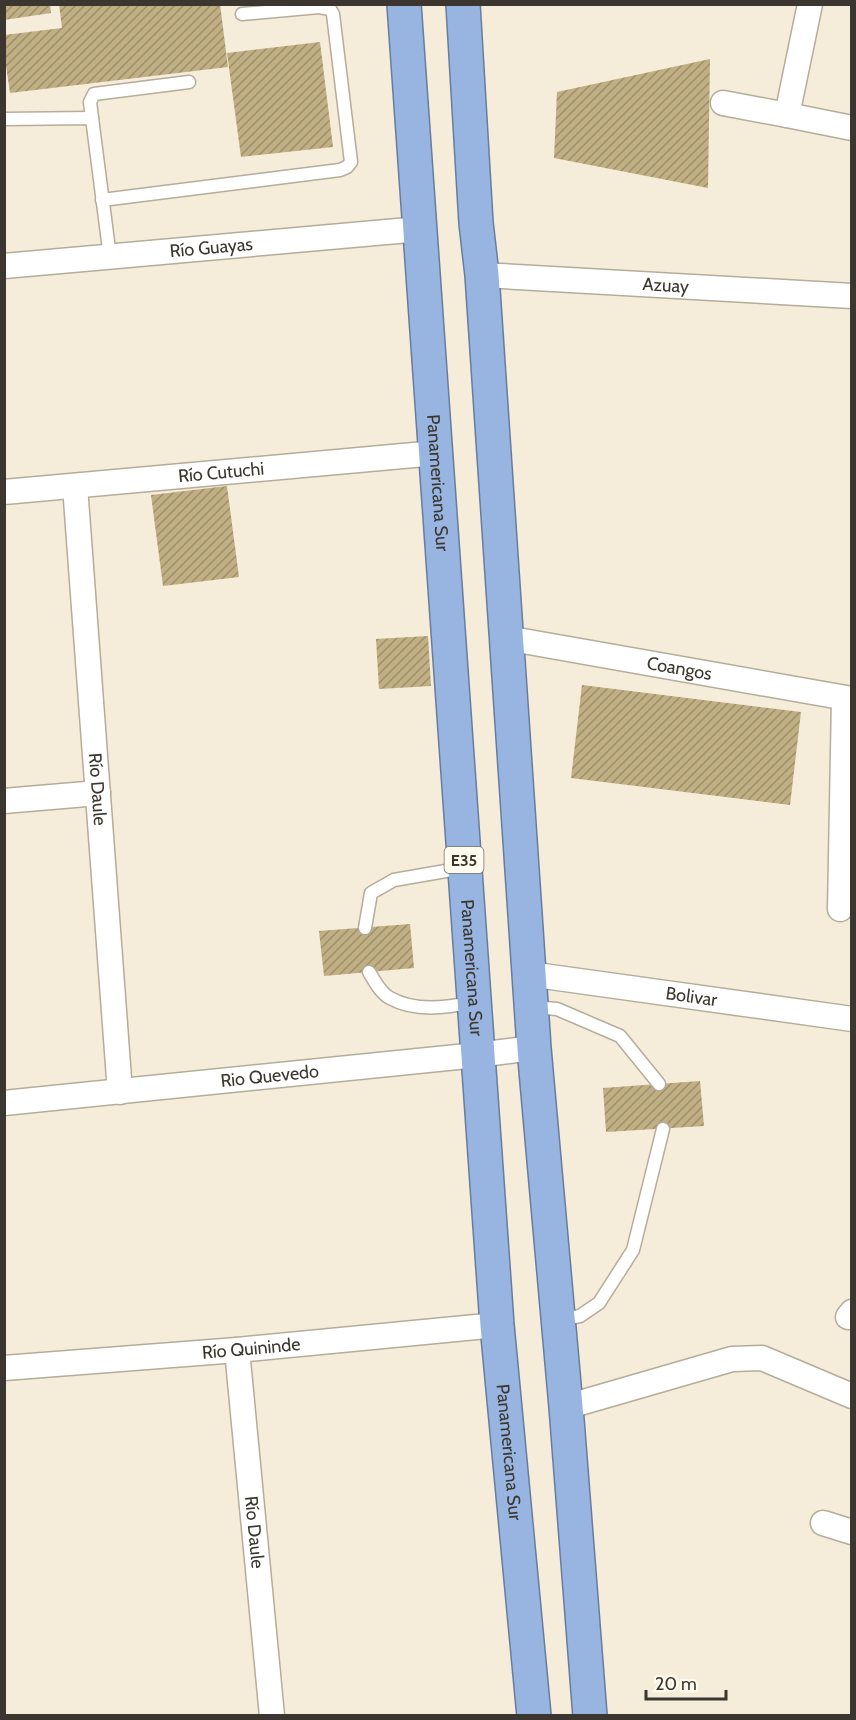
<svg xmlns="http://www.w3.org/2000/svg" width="856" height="1720" font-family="Cabin,sans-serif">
	<defs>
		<pattern id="building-hatch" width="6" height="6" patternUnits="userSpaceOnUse" patternTransform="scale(1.5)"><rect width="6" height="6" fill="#c1af84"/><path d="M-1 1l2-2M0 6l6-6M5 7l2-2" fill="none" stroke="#9e8f6c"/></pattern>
	</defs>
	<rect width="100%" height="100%" fill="#f5ecd9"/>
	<!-- building -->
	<g fill="url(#building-hatch)">
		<polygon points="4,4 50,4 51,13 4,20"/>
		<polygon points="59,4 220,4 228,67 10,93 4,52 4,35 62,28"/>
		<polygon points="320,42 333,147 241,157 227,53"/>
		<polygon points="710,59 708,188 554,158 557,92"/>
		<polygon points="227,486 239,577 163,586 151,495"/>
		<polygon points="428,636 431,686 379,689 376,639"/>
		<polygon points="582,685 801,712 790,805 571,778"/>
		<polygon points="410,924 414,968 324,976 319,931"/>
		<polygon points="700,1081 704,1126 606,1132 603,1088"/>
	</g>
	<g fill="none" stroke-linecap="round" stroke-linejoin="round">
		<!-- service casing -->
		<g stroke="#b5ac9a" stroke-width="15">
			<g id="service">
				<polyline points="92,118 90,102 94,94 189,82"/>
				<polyline points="4,119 92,118 110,257"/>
				<polyline points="102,200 340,170 347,167 351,162 333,14 330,9 319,7 242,14"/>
				<polyline points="365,928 371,893 394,880 463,868"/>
				<path d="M369,972c5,8 12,22 21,26 25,14 56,10 83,4"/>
				<polyline points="533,1007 557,1009 620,1036 659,1084"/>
				<polyline points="558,1320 580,1316 599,1303 633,1250 663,1129"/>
			</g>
		</g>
		<!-- minor casing -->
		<g stroke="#b5ac9a" stroke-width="27">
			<g id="minor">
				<polyline points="810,4 787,115 852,128"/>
				<polyline points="723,103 787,115"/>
				<path id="s1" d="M4,266l416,-37"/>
				<path id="s2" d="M482,275l370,21"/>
				<path id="s3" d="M75,486l45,606"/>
				<path id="s4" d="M4,492l432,-39"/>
				<path id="s5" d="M506,638l346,61"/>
				<polyline points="4,801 98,793"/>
				<polyline points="840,909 844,699"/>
				<path id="s6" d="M529,974l323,45"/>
				<path id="s7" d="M4,1103l473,-48 57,-7"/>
				<polyline points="848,1317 852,1312"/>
				<path id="s8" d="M237,1350l35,366"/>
				<path id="s9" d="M4,1368l233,-18 260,-25"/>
				<polyline points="566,1407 732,1359 762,1358 852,1396"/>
				<polyline points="823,1523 852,1532"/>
			</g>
		</g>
		<!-- trunk casing -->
		<g stroke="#677d9e" stroke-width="36">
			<g id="trunk">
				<path id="s10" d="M404,4l93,1321 37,391"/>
				<polyline points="463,4 476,223 482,275 534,1048 566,1407 590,1716"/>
			</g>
		</g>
		<!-- service -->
		<use href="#service" stroke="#fff" stroke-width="12"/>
		<!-- minor -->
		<use href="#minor" stroke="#fff" stroke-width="24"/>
		<!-- trunk -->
		<use href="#trunk" stroke="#98b4e0" stroke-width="33"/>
	</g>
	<g text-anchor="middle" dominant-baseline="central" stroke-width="6" stroke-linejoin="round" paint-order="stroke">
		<!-- shield labels -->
		<rect fill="#fffaee" stroke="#767269" stroke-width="1.5" x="444.5" y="847" width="39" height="26" rx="4.5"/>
		<g font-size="16" font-weight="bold" fill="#3b3730">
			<text x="464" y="860">E35</text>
		</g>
		<!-- street labels -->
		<g font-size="18" fill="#3b3730" stroke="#fffaee">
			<text stroke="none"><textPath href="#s1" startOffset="208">Río Guayas</textPath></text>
			<text stroke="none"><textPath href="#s2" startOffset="184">Azuay</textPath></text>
			<text stroke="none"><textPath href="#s4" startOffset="218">Río Cutuchi</textPath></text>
			<text stroke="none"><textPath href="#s10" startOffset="480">Panamericana Sur</textPath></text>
			<text stroke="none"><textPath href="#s5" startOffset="176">Coangos</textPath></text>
			<text stroke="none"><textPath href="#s3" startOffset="304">Río Daule</textPath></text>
			<text stroke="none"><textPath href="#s10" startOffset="966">Panamericana Sur</textPath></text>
			<text stroke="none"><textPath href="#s6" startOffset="164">Bolivar</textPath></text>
			<text stroke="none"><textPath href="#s7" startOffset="267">Rio Quevedo</textPath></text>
			<text stroke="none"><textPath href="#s9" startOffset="248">Río Quininde</textPath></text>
			<text stroke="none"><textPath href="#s10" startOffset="1452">Panamericana Sur</textPath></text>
			<text stroke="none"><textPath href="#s8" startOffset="183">Río Daule</textPath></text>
		</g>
	</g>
	<!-- border -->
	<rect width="856" height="1720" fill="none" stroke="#3b3730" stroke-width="12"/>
	<!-- scale -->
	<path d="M646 1690v9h80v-9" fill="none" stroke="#3b3730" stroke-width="3"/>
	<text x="655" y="1690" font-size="18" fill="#3b3730" stroke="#fffaee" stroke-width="4.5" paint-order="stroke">20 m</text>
</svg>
